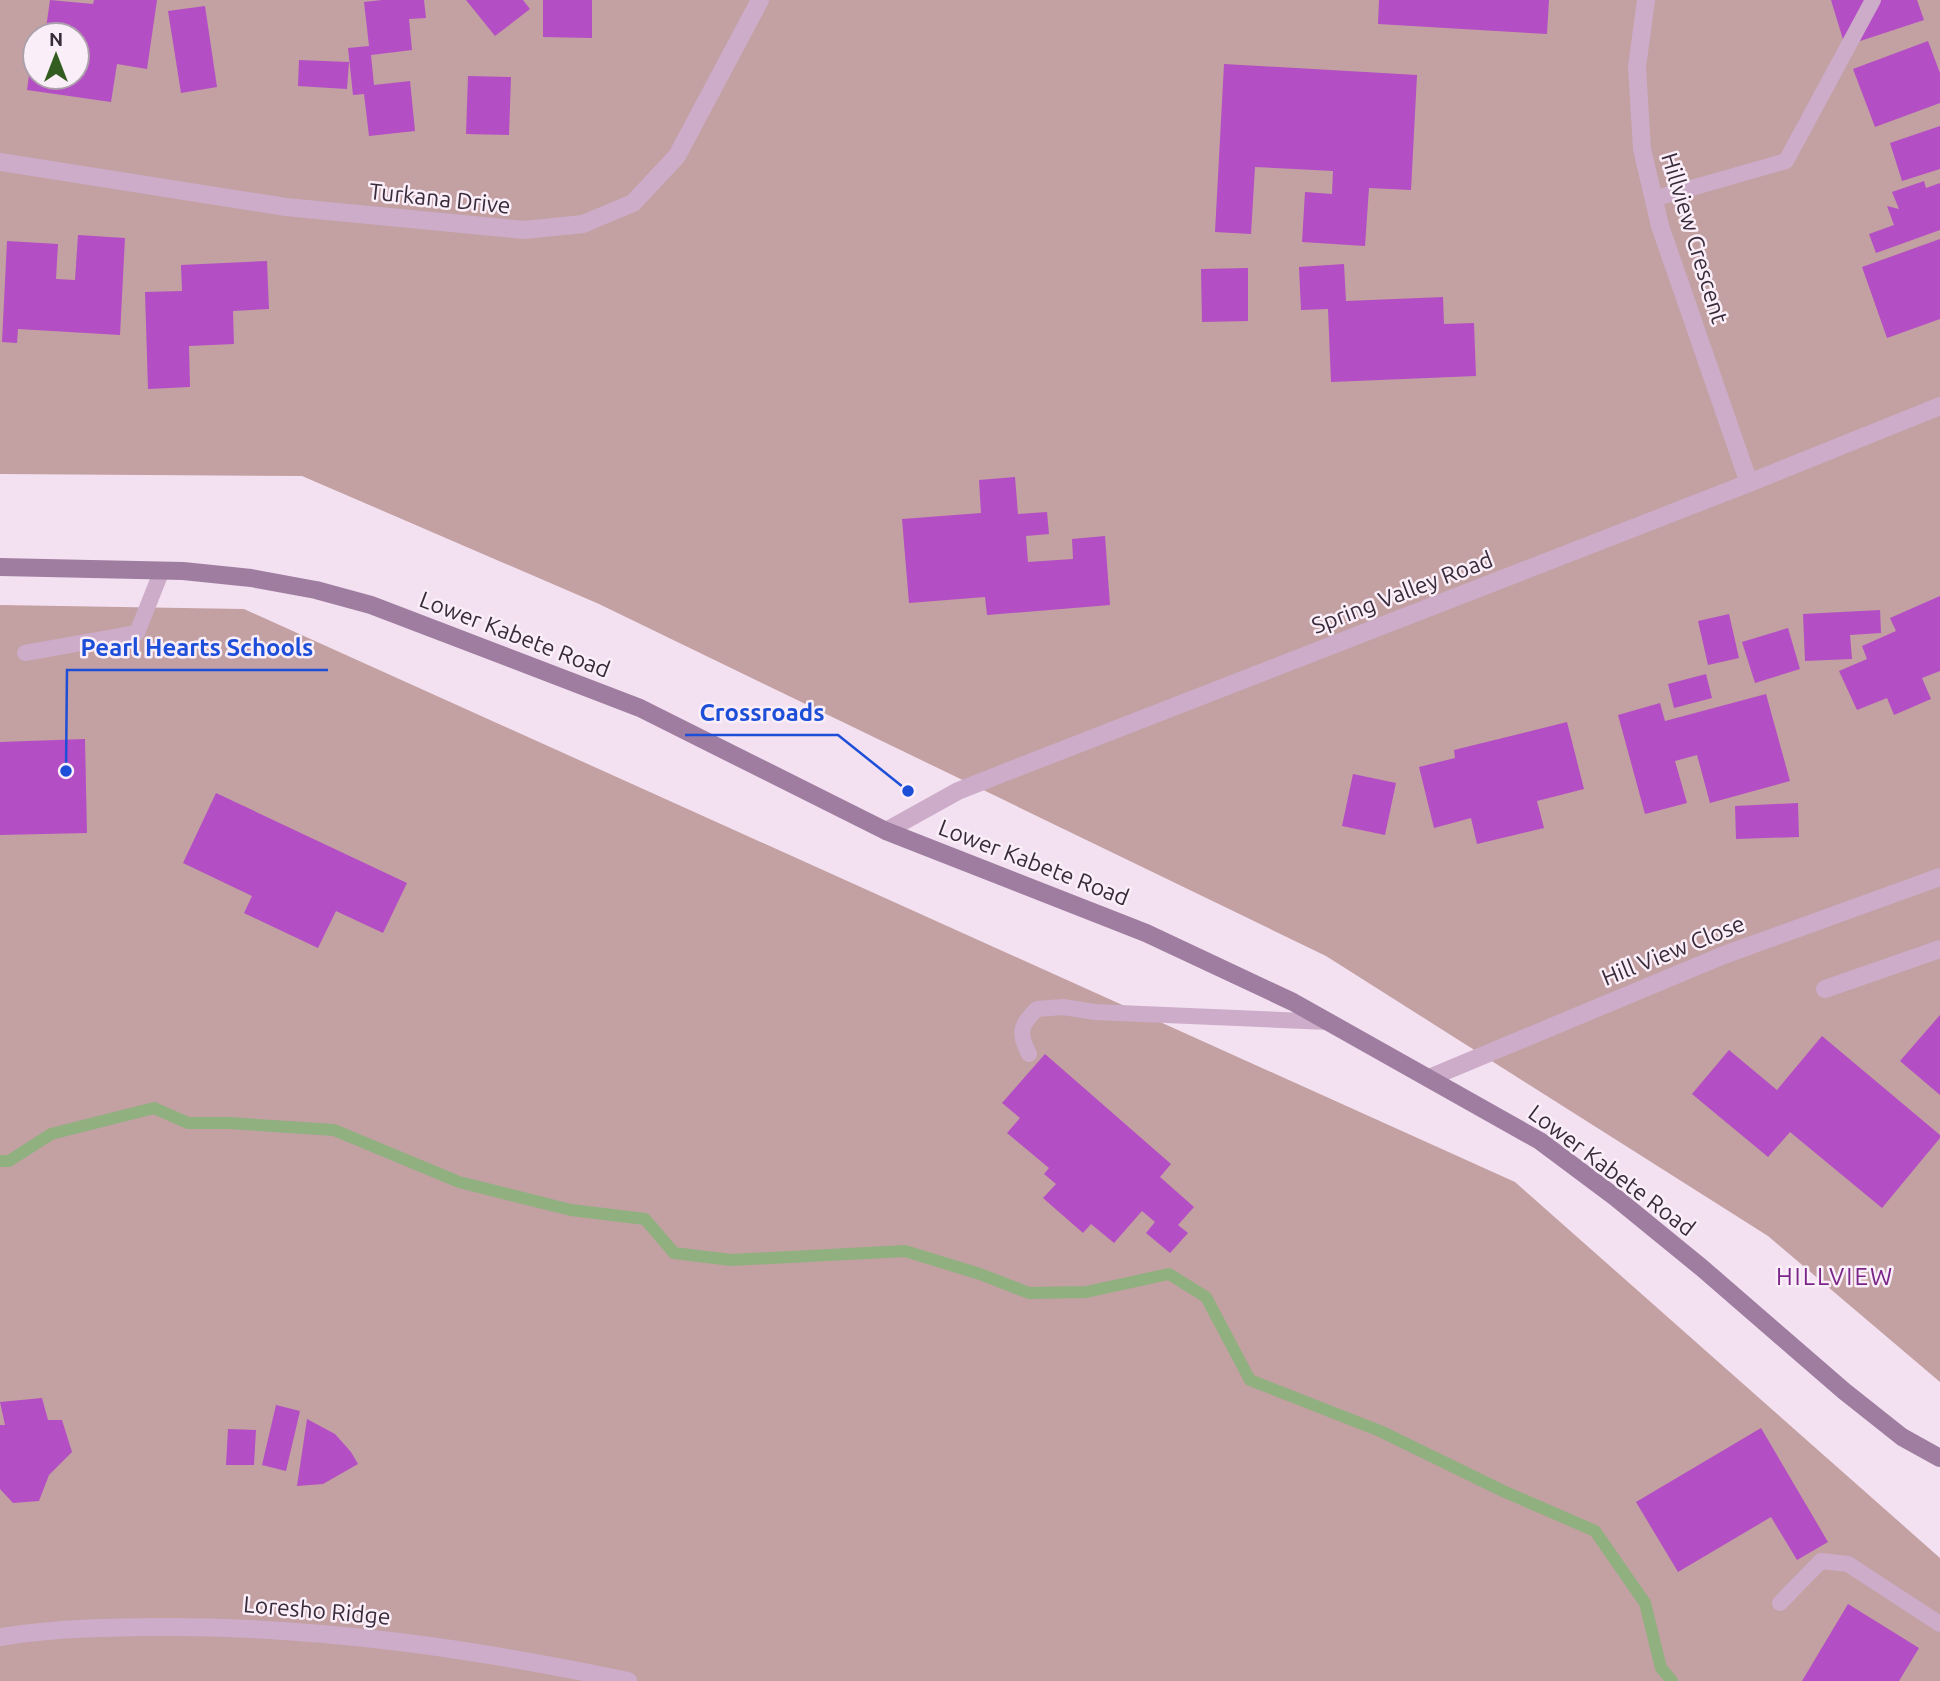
<svg xmlns="http://www.w3.org/2000/svg" width="1940" height="1681" font-family="Ubuntu,sans-serif">
	<rect width="100%" height="100%" fill="#f3e1f1"/>
	<!-- green -->
	<g fill="#c3a0a2" fill-rule="evenodd">
		<path d="M0,0h1940v1382l-172,-146 -442,-280 -727,-352 -297,-128 -302,-2zM35,35h42v42h-42z"/>
		<polygon points="0,605 244,609 1515,1182 1940,1558 1940,1681 0,1681"/>
	</g>
	<g fill="none" stroke-linecap="round" stroke-linejoin="round">
		<!-- stream -->
		<polyline stroke="#90b080" stroke-width="12" points="0,1161 9,1161 51,1134 154,1108 188,1123 229,1123 334,1130 459,1182 571,1210 645,1219 674,1253 731,1260 905,1251 980,1274 1029,1293 1086,1292 1169,1274 1206,1297 1250,1380 1380,1431 1503,1491 1595,1531 1645,1603 1661,1668 1672,1681"/>
	</g>
	<!-- building -->
	<g fill="#b44ec4">
		<polygon points="50,0 93,4 94,0 157,0 147,69 117,64 111,102 27,90 33,46 35,77 77,77 77,35 45,35"/>
		<polygon points="382,0 424,0 426,18 409,19 412,50 371,55 374,85 410,81 415,131 369,136 364,94 353,95 348,48 369,46 364,2"/>
		<polygon points="466,0 523,0 530,9 495,36"/>
		<polygon points="543,0 592,0 592,38 543,37"/>
		<polygon points="1379,0 1549,0 1547,34 1378,24"/>
		<polygon points="1831,0 1917,0 1924,20 1845,46"/>
		<polygon points="205,6 217,87 181,93 168,11"/>
		<polygon points="1928,41 1940,73 1940,103 1875,127 1853,69"/>
		<polygon points="299,60 349,62 347,89 298,86"/>
		<polygon points="1224,64 1417,75 1411,190 1369,188 1365,246 1302,242 1305,192 1332,194 1333,171 1255,167 1251,234 1215,232"/>
		<polygon points="468,76 511,77 509,135 466,134"/>
		<polygon points="1940,126 1940,169 1902,181 1890,143"/>
		<polygon points="1924,181 1926,188 1940,183 1940,230 1876,253 1869,234 1894,225 1887,206 1899,209 1892,192"/>
		<polygon points="78,235 125,238 120,335 18,329 17,343 2,342 7,241 58,244 56,279 75,280"/>
		<polygon points="1940,239 1940,319 1887,338 1862,267"/>
		<polygon points="267,261 269,309 233,311 234,344 189,346 190,387 148,389 145,292 182,291 181,265"/>
		<polygon points="1344,264 1346,301 1443,297 1444,324 1474,323 1476,376 1331,382 1328,309 1301,310 1299,267"/>
		<polygon points="1248,268 1248,321 1202,322 1201,269"/>
		<polygon points="1015,477 1018,514 1047,512 1049,534 1026,536 1028,562 1073,559 1072,539 1105,536 1110,605 987,615 985,597 909,603 902,519 981,513 979,480"/>
		<polygon points="1940,596 1940,671 1922,678 1931,699 1894,715 1887,698 1857,710 1839,671 1867,659 1862,646 1896,631 1890,618"/>
		<polygon points="1880,610 1881,633 1850,635 1852,659 1805,661 1803,614"/>
		<polygon points="1729,614 1739,658 1708,665 1698,621"/>
		<polygon points="1788,628 1800,669 1755,683 1742,642"/>
		<polygon points="1706,674 1712,698 1674,708 1668,684"/>
		<polygon points="1766,694 1790,781 1710,803 1697,755 1675,761 1687,803 1645,814 1618,715 1660,703 1665,721"/>
		<polygon points="1567,722 1584,789 1537,801 1544,828 1477,844 1471,818 1434,828 1419,767 1455,758 1454,750"/>
		<polygon points="85,739 87,833 0,835 0,742"/>
		<polygon points="1353,774 1396,783 1385,835 1342,826"/>
		<polygon points="216,793 407,883 383,933 336,911 318,948 244,913 252,896 183,863"/>
		<polygon points="1798,803 1799,837 1736,839 1735,806"/>
		<polygon points="1940,1015 1940,1095 1900,1061"/>
		<polygon points="1822,1036 1940,1135 1940,1138 1882,1208 1790,1132 1768,1157 1692,1094 1729,1050 1777,1090"/>
		<polygon points="1045,1054 1171,1164 1160,1177 1194,1207 1178,1225 1188,1233 1170,1253 1146,1233 1155,1222 1142,1211 1114,1243 1091,1224 1083,1233 1043,1198 1056,1184 1044,1174 1049,1168 1007,1133 1020,1118 1002,1103"/>
		<polygon points="42,1398 48,1420 62,1420 72,1452 49,1475 39,1501 13,1503 0,1489 0,1425 5,1425 0,1402"/>
		<polygon points="276,1405 300,1411 286,1471 262,1465"/>
		<polygon points="307,1419 335,1434 351,1452 358,1464 323,1484 297,1486"/>
		<polygon points="1761,1428 1828,1542 1797,1560 1771,1517 1678,1572 1636,1502"/>
		<polygon points="228,1429 256,1430 254,1465 226,1465"/>
		<polygon points="1848,1604 1919,1648 1899,1681 1802,1681"/>
	</g>
	<g fill="none" stroke-linecap="round" stroke-linejoin="round">
		<!-- service -->
		<g stroke="#ccacc9" stroke-width="16">
			<polyline points="1653,199 1786,161 1873,0"/>
			<polyline points="25,653 137,633 162,570"/>
			<path d="M1029,1054c-11,-21 -9,-29 8,-45l26,-2 32,5 233,10"/>
			<polyline points="1780,1603 1821,1561 1848,1564 1940,1624"/>
		</g>
		<!-- minor -->
		<g stroke="#ccacc9" stroke-width="18">
			<polyline points="1646,0 1637,67 1642,149 1660,226 1749,483"/>
			<polyline points="0,162 286,207 524,230 583,224 633,203 677,156 760,0"/>
			<polyline points="1825,989 1940,949"/>
			<polyline points="1429,1078 1724,955 1940,877"/>
		</g>
		<!-- tertiary -->
		<g stroke="#ccacc9" stroke-width="18">
			<polyline points="886,831 958,791 1001,774 1749,483 1940,406"/>
			<path d="M0,1637c56,-9 112,-10 169,-10 155,0 307,22 459,54"/>
		</g>
		<!-- secondary -->
		<polyline stroke="#9f7da0" stroke-width="18" points="0,567 183,571 251,578 316,590 371,605 640,708 886,831 1146,933 1293,1002 1540,1141 1615,1197 1702,1268 1844,1391 1902,1437 1940,1458"/>
	</g>
	<g text-anchor="middle" dominant-baseline="central" stroke-width="5" stroke-linejoin="round" paint-order="stroke">
		<!-- street labels -->
		<g font-size="23" fill="#392b3a" stroke="#faeef8">
			<text transform="translate(440 198) rotate(6)">Turkana Drive</text>
			<text transform="translate(1695 238) rotate(73)">Hillview Crescent</text>
			<text transform="translate(1402 592) rotate(-21)">Spring Valley Road</text>
			<text transform="translate(515 634) rotate(21)">Lower Kabete Road</text>
			<text transform="translate(1034 862) rotate(21)">Lower Kabete Road</text>
			<text transform="translate(1673 950) rotate(-22)">Hill View Close</text>
			<text transform="translate(1612 1170) rotate(37)">Lower Kabete Road</text>
			<text transform="translate(317 1610) rotate(5)">Loresho Ridge</text>
		</g>
		<!-- neighbourhood labels -->
		<g font-size="24" letter-spacing="2" fill="#7a2588" stroke="#faeef8">
			<text x="1835" y="1276">HILLVIEW</text>
		</g>
	</g>
	<!-- callouts -->
	<path fill="none" stroke="#1d4ed8" stroke-width="2.5" d="M66 771L67 670H328M908 791L838 735H685"/>
	<g fill="#1d4ed8" stroke="#faeef8" stroke-width="2.5">
		<circle cx="66" cy="771" r="7"/>
		<circle cx="908" cy="791" r="7"/>
	</g>
	<g font-size="24" text-anchor="middle" font-weight="bold" fill="#1d4ed8" stroke="#faeef8" stroke-width="5" stroke-linejoin="round" paint-order="stroke">
		<text x="197" y="656">Pearl Hearts Schools</text>
		<text x="762" y="721">Crossroads</text>
	</g>
	<!-- north arrow -->
	<g transform="translate(56 56)"><circle r="33" fill="#faeef8" stroke="#ada0ac" stroke-width="2"/>
	<path d="M0-5L12 26L0 18L-12 26Z" fill="#335c20"/>
	<text y="-10" font-size="19" font-weight="bold" text-anchor="middle" fill="#392b3a">N</text>
	</g>
</svg>
